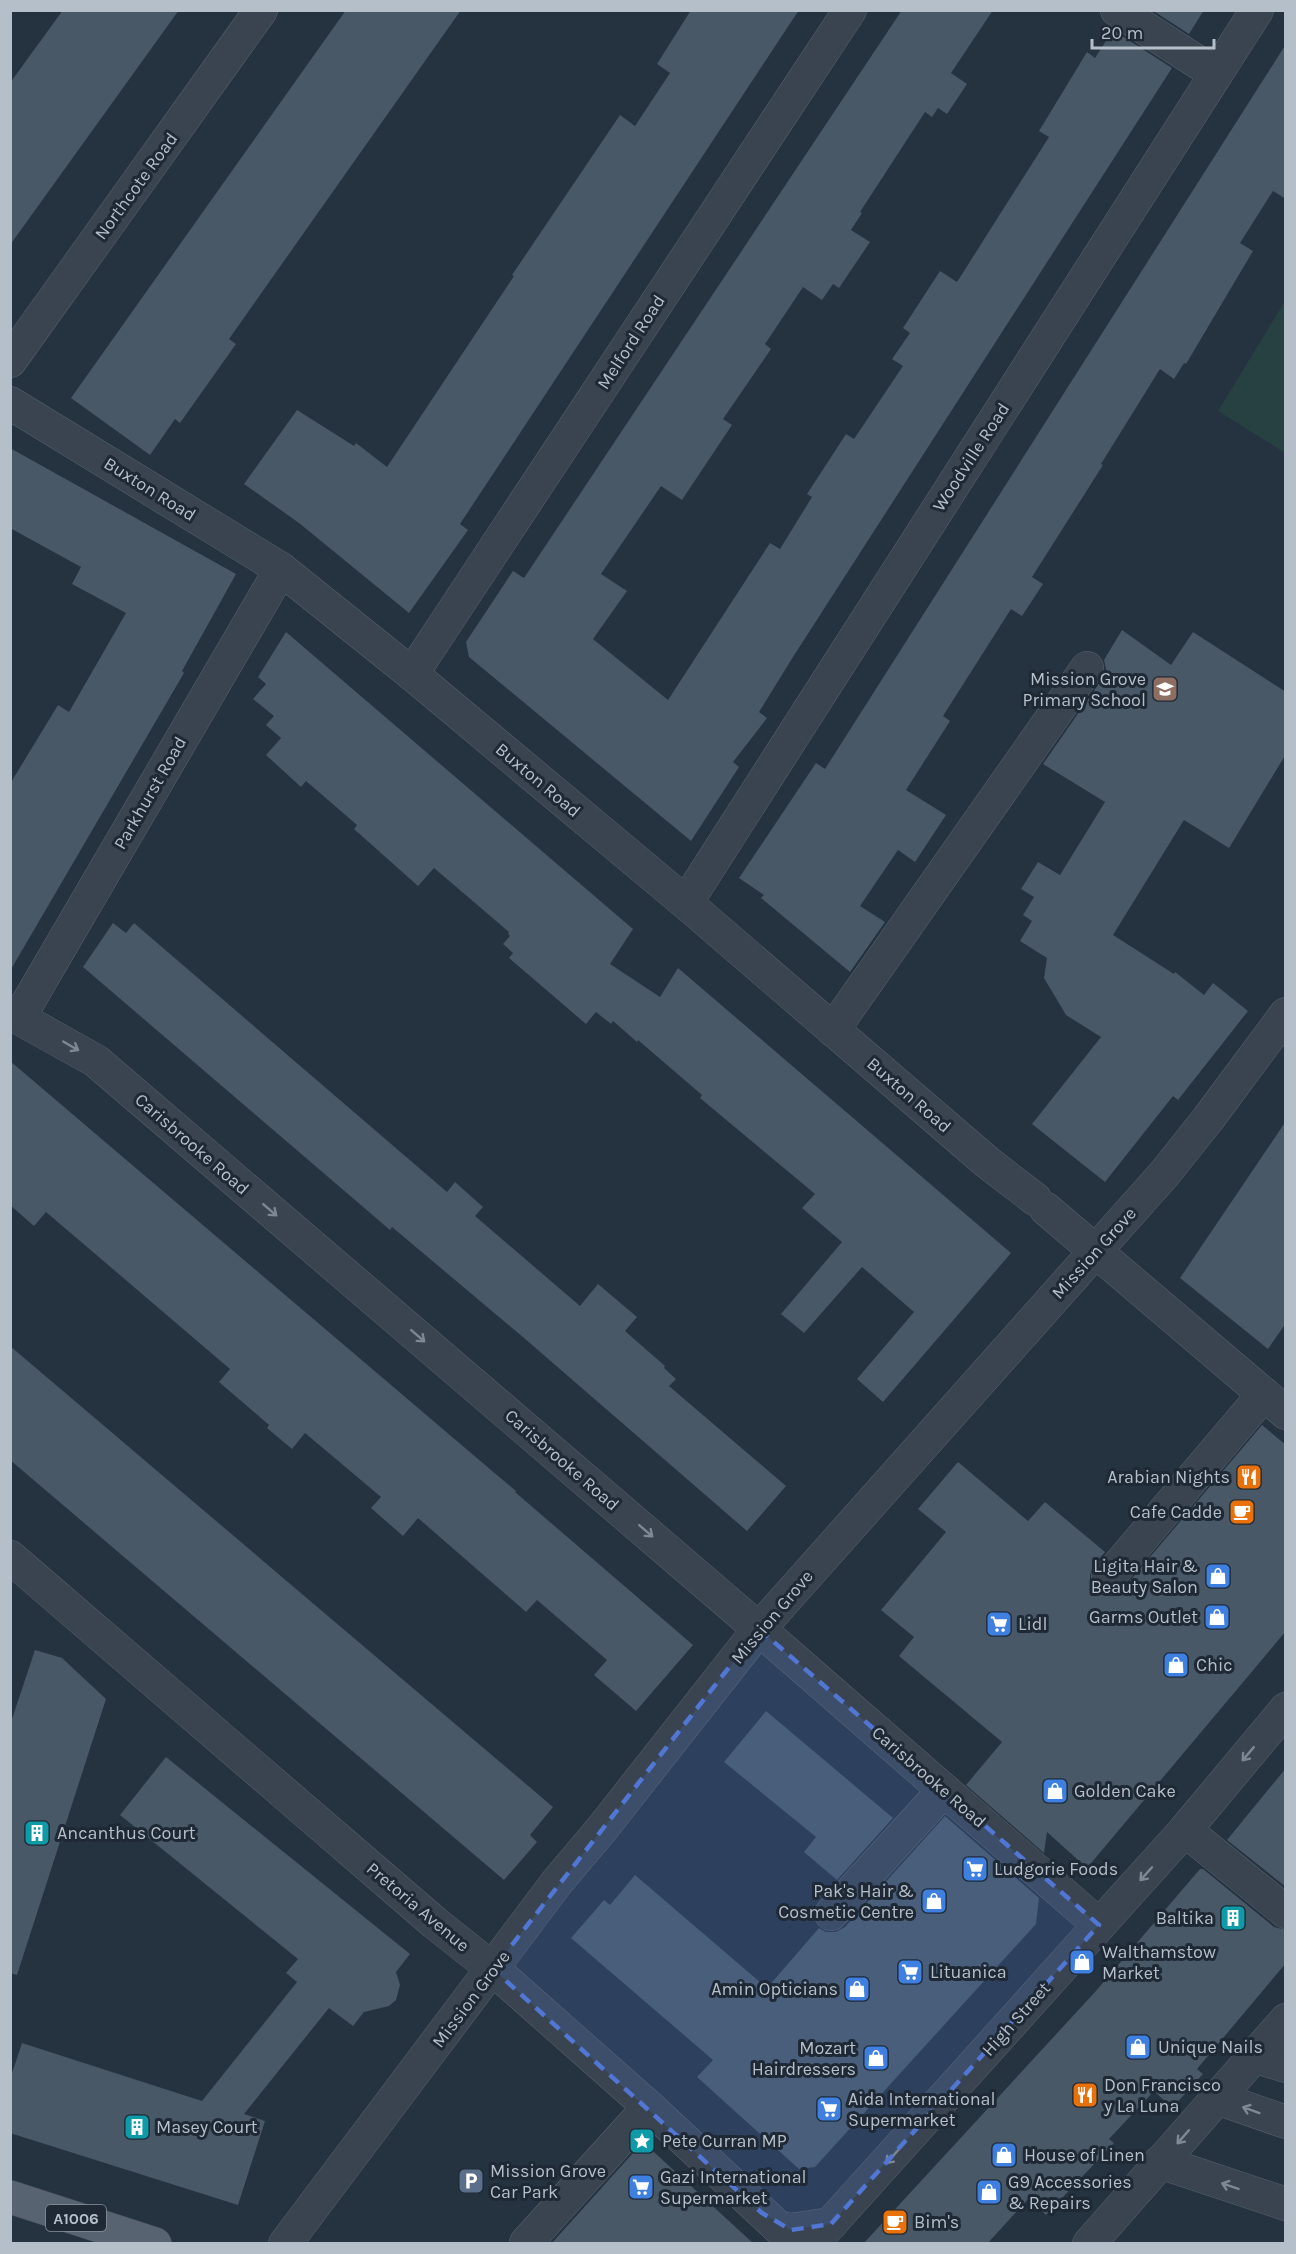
<svg xmlns="http://www.w3.org/2000/svg" width="1296" height="2254" font-family="Karla,sans-serif">
	<rect width="100%" height="100%" fill="#253240"/>
	<!-- green -->
	<polygon fill="#274041" points="1285,301 1286,453 1285,453 1218,411"/>
	<!-- building -->
	<g fill="#485866">
		<polygon points="63,10 179,10 10,245 10,83"/>
		<polygon points="346,10 461,10 229,339 236,344 180,423 175,419 150,455 71,398"/>
		<polygon points="691,10 799,10 460,524 468,530 409,613 299,523 244,484 297,410 354,446 356,443 387,467 514,276 512,275 620,115 635,126 670,73 657,64"/>
		<polygon points="902,10 993,10 951,73 967,84 947,114 938,108 932,117 925,112 860,212 862,213 851,230 870,242 839,288 833,284 822,300 803,287 765,344 771,349 723,419 732,425 682,500 661,486 601,574 627,591 593,639 668,700 770,543 780,549 812,497 807,494 846,434 854,439 903,366 892,359 910,333 903,328 940,271 957,282 1049,137 1039,131 1087,52 1095,58 1113,30 1172,68 793,657 759,712 767,718 733,762 739,767 691,841 469,657 466,642 513,571 524,578"/>
		<polygon points="1152,10 1204,10 1189,34"/>
		<polygon points="1286,44 1286,199 1273,191 1240,243 1253,251 1186,364 1184,363 1174,379 1160,369 1101,464 1103,465 1032,577 1043,584 1022,616 1011,609 943,716 950,721 906,790 946,815 915,862 898,850 860,906 885,922 850,972 761,898 764,895 739,878 816,763 825,769"/>
		<polygon points="10,448 236,574 182,671 184,673 10,971 10,784 58,705 69,712 126,613 72,584 81,567 10,528"/>
		<polygon points="1122,630 1171,665 1193,632 1286,692 1286,754 1229,848 1184,820 1113,935 1174,974 1175,972 1204,995 1213,983 1248,1011 1178,1100 1173,1096 1105,1182 1032,1124 1101,1037 1066,1015 1044,978 1047,958 1020,941 1032,921 1023,915 1034,897 1021,889 1038,862 1060,875 1105,802 1043,764 1102,679 1106,669 1104,660"/>
		<polygon points="286,632 633,929 610,964 660,997 678,968 1011,1253 883,1402 857,1379 914,1312 862,1267 804,1333 781,1314 842,1242 802,1208 815,1194 700,1098 702,1095 638,1040 637,1042 613,1021 611,1024 596,1012 586,1024 509,958 513,953 503,944 510,936 508,934 509,932 434,868 418,886 354,829 357,825 306,781 301,787 266,755 281,738 266,725 274,716 253,699 266,684 258,677"/>
		<polygon points="113,923 126,933 134,923 447,1192 455,1182 483,1207 475,1216 580,1306 598,1284 637,1317 625,1331 665,1366 664,1368 676,1379 669,1386 786,1486 747,1531 524,1338 392,1227 390,1230 83,967"/>
		<polygon points="10,1061 491,1470 516,1491 515,1492 693,1645 636,1711 594,1675 607,1660 537,1600 526,1612 418,1518 403,1536 371,1508 381,1497 305,1433 292,1449 267,1428 269,1425 219,1382 230,1369 46,1212 34,1226 10,1205"/>
		<polygon points="1286,1121 1286,1323 1268,1349 1180,1278"/>
		<polygon points="10,1346 553,1807 530,1835 537,1842 504,1880 10,1460"/>
		<polygon points="1262,1425 1286,1445 1286,1631 1087,1868 1047,1832 1044,1853 966,1785 1002,1742 899,1656 914,1637 881,1610 946,1532 918,1509 958,1462 1028,1521 1045,1502 1105,1552 1093,1566 1090,1575 1090,1584 1096,1593 1105,1596 1114,1596 1122,1590"/>
		<polygon points="35,1650 62,1658 106,1699 17,1975 10,1973 10,1725"/>
		<polygon points="766,1711 893,1818 837,1880 804,1852 816,1837 724,1762"/>
		<polygon points="166,1757 410,1954 396,1972 400,1985 396,2000 389,2006 364,2012 353,2026 329,2008 244,2114 265,2121 238,2205 10,2133 10,2079 22,2043 202,2101 297,1982 286,1973 298,1959 120,1815"/>
		<polygon points="1286,1768 1286,1887 1227,1840"/>
		<polygon points="945,1816 1039,1898 1036,1924 815,2167 799,2169 697,2077 713,2060 571,1938 604,1900 610,1905 635,1875 767,1988 819,1928 826,1932 836,1932 845,1927"/>
		<polygon points="1200,1869 1203,1869 1274,1927 1286,1930 1286,1963 1197,2069 1203,2074 1172,2108 1154,2091 1109,2139 1114,2143 1046,2215 1028,2199 987,2244 863,2244 1095,1992"/>
		<polygon points="643,2142 754,2244 551,2244"/>
	</g>
	<g fill="none" stroke-linecap="round" stroke-linejoin="round">
		<!-- minor casing -->
		<g stroke="#57626d" stroke-width="34">
			<g id="minor">
				<polyline points="1117,10 1216,74"/>
				<polyline points="10,361 261,10"/>
				<polyline points="10,403 281,569 412,674 686,903 987,1162 1035,1199"/>
				<polyline points="412,674 850,10"/>
				<polyline points="686,903 1257,10"/>
				<polyline points="10,1013 96,1061 759,1629 1099,1925"/>
				<polyline points="20,1016 281,569"/>
				<polyline points="833,1030 1087,668"/>
				<polyline points="1046,1209 1286,1413"/>
				<polyline points="10,1557 435,1923 493,1969 649,2107 779,2228 791,2230 831,2224"/>
				<polyline points="1108,1578 1264,1394"/>
				<polyline points="1185,1830 1286,1912"/>
				<polyline points="831,1914 944,1790"/>
				<polyline points="1254,2056 1286,2066"/>
				<polyline points="1217,2098 1286,2122"/>
				<polyline points="1160,2162 1286,2204"/>
				<polyline points="816,2240 1185,1830 1286,1709"/>
				<polyline points="526,2243 649,2107"/>
				<polyline points="285,2244 557,1882 601,1830 759,1629 1165,1173 1208,1119 1286,1014"/>
				<polyline points="1089,2244 1286,2020"/>
			</g>
		</g>
		<!-- major casing -->
		<g stroke="#424d59" stroke-width="34">
			<polyline id="major" points="10,2197 155,2244"/>
		</g>
		<!-- minor -->
		<use href="#minor" stroke="#394450" stroke-width="33"/>
		<!-- major -->
		<use href="#major" stroke="#576370" stroke-width="33"/>
	</g>
	<!-- one-way arrows -->
	<defs><path id="oneway-shaft" d="M-6 0H5M1.5-3L5.5 0L1.5 3" fill="none" stroke-width="1.6" stroke-linecap="round" stroke-linejoin="round" transform="scale(1.5)"/></defs>
	<g stroke="#7d8893">
		<use href="#oneway-shaft" transform="translate(71 1046) rotate(30)"/>
		<use href="#oneway-shaft" transform="translate(270 1210) rotate(41)"/>
		<use href="#oneway-shaft" transform="translate(418 1336) rotate(41)"/>
		<use href="#oneway-shaft" transform="translate(646 1531) rotate(41)"/>
		<use href="#oneway-shaft" transform="translate(1248 1754) rotate(130)"/>
		<use href="#oneway-shaft" transform="translate(1146 1874) rotate(132)"/>
		<use href="#oneway-shaft" transform="translate(1251 2110) rotate(-160)"/>
		<use href="#oneway-shaft" transform="translate(1183 2137) rotate(131)"/>
		<use href="#oneway-shaft" transform="translate(892 2157) rotate(132)"/>
		<use href="#oneway-shaft" transform="translate(1230 2186) rotate(-161)"/>
	</g>
	<!-- marked area -->
	<path fill="#5276d3" fill-opacity="0.2" stroke="#5276d3" stroke-width="4.5" stroke-dasharray="12 8" stroke-linejoin="round" d="M759,1629l340,296 -268,299 -40,6 -29,-17 -269,-244z"/>
	<!-- icons -->
	<defs>
		<g id="school-square" transform="scale(1.35)"><rect x="-9" y="-9" width="18" height="18" rx="4" fill="#8d6e63" stroke="#1e2935"/><path d="M0-5L7-2L0 1L-7-2ZM-4 1L0 2.5L4 1V4Q0 6-4 4Z" fill="#fff"/></g>
		<g id="restaurant-square" transform="scale(1.35)"><rect x="-9" y="-9" width="18" height="18" rx="4" fill="#e8710a" stroke="#1e2935"/><path d="M-5-6h1v4h1v-4h1v4h1v-4h1v5L-1.5 .5V6h-2V.5L-5-1ZM5-6V6H3V1.5H1.5Q1.5-4 5-6Z" fill="#fff"/></g>
		<g id="cafe-square" transform="scale(1.35)"><rect x="-9" y="-9" width="18" height="18" rx="4" fill="#e8710a" stroke="#1e2935"/><path d="M-5.5-4.5H6V0H3Q3 3.5 0 3.5H-2.5Q-5.5 3.5-5.5 0ZM3-3.2v2h1.7v-2ZM-6 4.5H4V6H-6Z" fill="#fff"/></g>
		<g id="shop-square" transform="scale(1.35)"><rect x="-9" y="-9" width="18" height="18" rx="4" fill="#3f7fe0" stroke="#1e2935"/><path d="M-5-2.5h2.3a2.7 3.5 0 0 1 5.4 0H5L5.5 6h-11ZM-1.5-2.5h3a1.5 2.3 0 0 0-3 0Z" fill="#fff"/></g>
		<g id="supermarket-square" transform="scale(1.35)"><rect x="-9" y="-9" width="18" height="18" rx="4" fill="#3f7fe0" stroke="#1e2935"/><path d="M-6-5.5h2.5l.6 2H6L4.5 2H-2.5L-4.4-4H-6ZM-1.5 3.2a1.3 1.3 0 1 0 .1 0ZM3 3.2a1.3 1.3 0 1 0 .1 0Z" fill="#fff"/></g>
		<g id="building-square" transform="scale(1.35)"><rect x="-9" y="-9" width="18" height="18" rx="4" fill="#0f9aa8" stroke="#1e2935"/><path d="M-4-6H4V6H1V3H-1V6H-4ZM-2.5-4.3h1.7v1.8h-1.7ZM.8-4.3h1.7v1.8H.8ZM-2.5-1h1.7V.8h-1.7ZM.8-1h1.7V.8H.8Z" fill="#fff"/></g>
		<g id="sight-square" transform="scale(1.35)"><rect x="-9" y="-9" width="18" height="18" rx="4" fill="#0f9aa8" stroke="#1e2935"/><path d="M0-6L1.8-2.2L6-1.7L2.9 1.2L3.7 5.4L0 3.3L-3.7 5.4L-2.9 1.2L-6-1.7L-1.8-2.2Z" fill="#fff"/></g>
		<g id="parking-square" transform="scale(1.35)"><rect x="-9" y="-9" width="18" height="18" rx="4" fill="#5c6f8a" stroke="#1e2935"/><path d="M-3.5-5.5H1a3.5 3.5 0 0 1 0 7H-1V5.5H-3.5ZM-1-3.4V-.6H.8a1.4 1.4 0 0 0 0-2.8Z" fill="#fff"/></g>
	</defs>
	<g fill-rule="evenodd">
		<use href="#school-square" x="1165" y="689"/>
		<use href="#restaurant-square" x="1249" y="1477"/>
		<use href="#cafe-square" x="1242" y="1512"/>
		<use href="#shop-square" x="1218" y="1576"/>
		<use href="#shop-square" x="1217" y="1617"/>
		<use href="#supermarket-square" x="999" y="1624"/>
		<use href="#shop-square" x="1176" y="1665"/>
		<use href="#shop-square" x="1055" y="1791"/>
		<use href="#building-square" x="37" y="1833"/>
		<use href="#supermarket-square" x="975" y="1869"/>
		<use href="#shop-square" x="934" y="1901"/>
		<use href="#building-square" x="1233" y="1918"/>
		<use href="#shop-square" x="1082" y="1962"/>
		<use href="#supermarket-square" x="910" y="1972"/>
		<use href="#shop-square" x="857" y="1989"/>
		<use href="#shop-square" x="1138" y="2047"/>
		<use href="#shop-square" x="876" y="2058"/>
		<use href="#restaurant-square" x="1085" y="2095"/>
		<use href="#supermarket-square" x="829" y="2109"/>
		<use href="#building-square" x="137" y="2127"/>
		<use href="#sight-square" x="642" y="2141"/>
		<use href="#shop-square" x="1004" y="2155"/>
		<use href="#parking-square" x="471" y="2181"/>
		<use href="#supermarket-square" x="641" y="2187"/>
		<use href="#shop-square" x="989" y="2192"/>
		<use href="#cafe-square" x="895" y="2222"/>
	</g>
	<g text-anchor="middle" dominant-baseline="central" stroke-width="6" stroke-linejoin="round" paint-order="stroke">
		<!-- shield labels -->
		<rect fill="#1e2935" stroke="#88929d" stroke-width="1.5" x="46" y="2205" width="60" height="26" rx="4.5"/>
		<g font-size="16" font-weight="bold" fill="#b5bfca">
			<text x="76" y="2218">A1006</text>
		</g>
		<!-- street labels -->
		<g font-size="18" fill="#b5bfca" stroke="#1e2935">
			<text transform="translate(136 186) rotate(-54)">Northcote Road</text>
			<text transform="translate(631 342) rotate(-57)">Melford Road</text>
			<text transform="translate(971 457) rotate(-57)">Woodville Road</text>
			<text transform="translate(150 489) rotate(32)">Buxton Road</text>
			<text transform="translate(538 780) rotate(40)">Buxton Road</text>
			<text transform="translate(150 793) rotate(-60)">Parkhurst Road</text>
			<text transform="translate(909 1095) rotate(41)">Buxton Road</text>
			<text transform="translate(192 1144) rotate(41)">Carisbrooke Road</text>
			<text transform="translate(1094 1253) rotate(-48)">Mission Grove</text>
			<text transform="translate(562 1460) rotate(41)">Carisbrooke Road</text>
			<text transform="translate(772 1617) rotate(-50)">Mission Grove</text>
			<text transform="translate(929 1777) rotate(41)">Carisbrooke Road</text>
			<text transform="translate(418 1907) rotate(40)">Pretoria Avenue</text>
			<text transform="translate(471 1999) rotate(-53)">Mission Grove</text>
			<text transform="translate(1016 2019) rotate(-48)">High Street</text>
		</g>
		<!-- poi labels -->
		<g font-size="18" fill="#b5bfca" stroke="#1e2935" text-anchor="start">
			<text x="1146" y="679" text-anchor="end">Mission Grove<tspan x="1146" dy="21">Primary School</tspan></text>
			<text x="1230" y="1477" text-anchor="end">Arabian Nights</text>
			<text x="1222" y="1512" text-anchor="end">Cafe Cadde</text>
			<text x="1198" y="1566" text-anchor="end">Ligita Hair &amp;<tspan x="1198" dy="21">Beauty Salon</tspan></text>
			<text x="1198" y="1617" text-anchor="end">Garms Outlet</text>
			<text x="1018" y="1624">Lidl</text>
			<text x="1196" y="1665">Chic</text>
			<text x="1074" y="1791">Golden Cake</text>
			<text x="57" y="1833">Ancanthus Court</text>
			<text x="994" y="1869">Ludgorie Foods</text>
			<text x="914" y="1891" text-anchor="end">Pak's Hair &amp;<tspan x="914" dy="21">Cosmetic Centre</tspan></text>
			<text x="1214" y="1918" text-anchor="end">Baltika</text>
			<text x="1102" y="1952">Walthamstow<tspan x="1102" dy="21">Market</tspan></text>
			<text x="930" y="1972">Lituanica</text>
			<text x="838" y="1989" text-anchor="end">Amin Opticians</text>
			<text x="1158" y="2047">Unique Nails</text>
			<text x="856" y="2048" text-anchor="end">Mozart<tspan x="856" dy="21">Hairdressers</tspan></text>
			<text x="1104" y="2085">Don Francisco<tspan x="1104" dy="21">y La Luna</tspan></text>
			<text x="848" y="2099">Aida International<tspan x="848" dy="21">Supermarket</tspan></text>
			<text x="156" y="2127">Masey Court</text>
			<text x="662" y="2141">Pete Curran MP</text>
			<text x="1024" y="2155">House of Linen</text>
			<text x="490" y="2171">Mission Grove<tspan x="490" dy="21">Car Park</tspan></text>
			<text x="660" y="2177">Gazi International<tspan x="660" dy="21">Supermarket</tspan></text>
			<text x="1008" y="2182">G9 Accessories<tspan x="1008" dy="21">&amp; Repairs</tspan></text>
			<text x="914" y="2222">Bim's</text>
		</g>
	</g>
	<!-- border -->
	<rect width="1296" height="2254" fill="none" stroke="#b5bfca" stroke-width="24"/>
	<!-- scale -->
	<path d="M1092 39v9h122v-9" fill="none" stroke="#b5bfca" stroke-width="3"/>
	<text x="1101" y="39" font-size="18" fill="#b5bfca" stroke="#1e2935" stroke-width="4.5" paint-order="stroke">20 m</text>
</svg>
